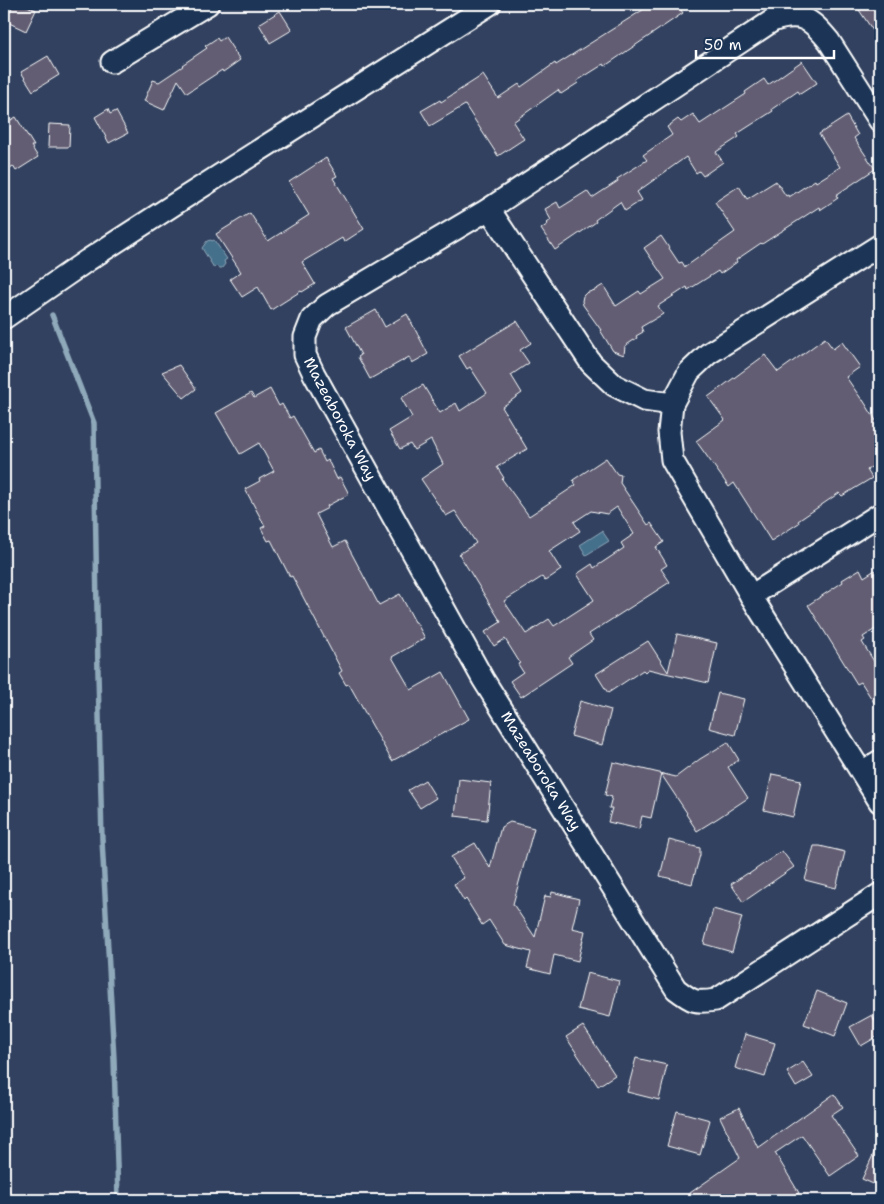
<svg xmlns="http://www.w3.org/2000/svg" width="884" height="1204" font-family="'Shantell Sans',sans-serif">
	<rect width="100%" height="100%" fill="#32415f"/>
	<filter id="ink" filterUnits="userSpaceOnUse"><feTurbulence type="fractalNoise" baseFrequency=".02" numOctaves="2"/><feDisplacementMap in="SourceGraphic" scale="10" xChannelSelector="R" yChannelSelector="G"/><feConvolveMatrix kernelMatrix="1 2 1 2 8 2 1 2 1" color-interpolation-filters="sRGB"/></filter>
	<g filter="url(#ink)">
		<!-- water -->
		<g fill="#456f8c" stroke="#8fa9ba">
			<polygon points="211,240 212,241 214,240 227,259 224,261 225,264 222,268 219,268 216,266 214,268 202,248 207,241"/>
			<polygon points="602,531 609,541 586,555 580,545"/>
		</g>
		<g fill="none" stroke-linecap="round" stroke-linejoin="round">
			<!-- stream -->
			<polyline stroke="#8fa9ba" stroke-width="5.5" points="52,315 94,423 98,673 102,840 114,1059 118,1200"/>
		</g>
		<!-- building -->
		<g fill="#625d73" stroke="#fff" fill-rule="evenodd">
			<polygon points="14,4 23,4 36,10 26,31 5,21"/>
			<polygon points="652,4 677,4 683,13 605,66 604,64 577,81 578,83 561,94 558,90 513,122 524,139 498,156 465,105 430,126 421,111 440,100 441,102 483,75 498,98 519,84 521,87 555,63 556,65"/>
			<polygon points="855,4 880,4 880,41"/>
			<polygon points="280,11 292,30 270,43 259,24"/>
			<polygon points="225,37 240,60 223,72 222,70 187,93 178,80 164,110 144,101 153,80 159,82 183,66 182,65 207,48 205,46 217,38 219,41"/>
			<polygon points="48,56 59,75 33,91 21,72"/>
			<polygon points="802,61 817,83 800,94 798,91 772,109 773,111 737,134 739,137 716,152 723,162 703,176 699,171 696,173 686,157 637,192 642,200 625,211 620,202 595,220 596,222 555,250 541,229 548,224 547,223 551,220 545,209 557,202 560,208 587,191 592,198 618,181 617,179 647,160 643,155 672,135 667,127 678,119 681,122 693,114 700,124 746,94 745,92 764,79 768,85"/>
			<polygon points="108,109 110,114 116,111 128,133 109,143 95,117"/>
			<polygon points="847,116 858,135 854,138 875,169 836,195 838,198 820,210 819,207 762,244 761,243 736,260 737,262 720,274 718,271 688,290 687,287 658,306 663,314 641,327 643,332 636,336 637,338 625,346 624,355 613,351 600,330 601,330 583,305 582,301 583,296 586,293 595,290 603,285 616,306 639,291 641,294 665,279 644,248 661,236 679,263 682,262 685,267 735,232 715,202 739,186 747,199 776,181 786,196 788,195 789,197 815,180 816,182 840,167 819,134"/>
			<polygon points="16,117 34,146 31,146 38,157 16,171 13,166 4,172 4,124"/>
			<polygon points="49,124 70,125 69,147 48,147"/>
			<polygon points="326,158 337,176 333,178 364,229 344,242 342,238 302,262 315,284 302,292 301,291 271,310 258,287 242,297 230,279 241,272 216,234 250,213 268,241 309,215 289,182"/>
			<polygon points="376,310 385,327 407,314 428,354 412,363 409,357 370,379 358,357 361,355 346,327"/>
			<path d="M517,321l14,22 -11,7 9,13 -18,12 11,18 -20,14 25,42 -30,18 7,11 -2,1 27,37 47,-31 -3,-5 33,-22 11,16 4,1 -1,8 28,42 3,-2 13,19 -8,5 11,18 -6,4 9,13 -81,52 4,6 -25,17 4,6 -51,34 -11,-16 13,-9 -5,-8 2,-1 -15,-24 -11,7 -9,-14 16,-10 -42,-68 17,-11 -21,-32 -9,5 -25,-37 22,-15 -12,-24 -17,10 -4,-6 -10,5 -11,-18 23,-14 -11,-19 22,-13 17,28 16,-10 4,8 27,-18 -17,-26 -3,2 -8,-13zM617,507l17,27 -13,9 3,5 -30,20 -2,-4 -15,10 17,26 -40,26 -5,-7 -23,15 -22,-33 38,-24 3,4 16,-11 -12,-19 31,-20 -6,-9 17,-11 16,3z"/>
			<polygon points="825,338 833,349 842,342 860,367 846,377 862,400 863,400 880,427 880,461 867,470 872,478 842,496 839,493 798,521 799,523 771,541 734,483 729,487 696,441 725,420 708,397 765,355 778,372"/>
			<polygon points="179,365 196,389 184,398 162,372"/>
			<polygon points="270,389 279,406 282,404 290,418 293,416 314,453 319,450 325,462 328,460 337,479 340,477 349,494 327,506 328,508 316,514 333,547 345,541 379,605 400,594 415,622 416,622 425,638 392,657 411,690 443,672 469,719 392,761 349,684 346,685 339,673 342,671 292,576 290,577 271,540 268,541 261,528 265,526 245,489 260,481 259,479 274,471 259,443 240,454 216,413 251,393 254,398"/>
			<polygon points="860,569 864,577 875,570 880,579 880,626 863,637 865,640 862,642 880,671 880,712 861,682 857,684 808,605 843,582 842,580"/>
			<polygon points="677,634 717,643 708,683 648,669 645,672 643,670 608,693 596,674 648,641 668,672"/>
			<polygon points="718,693 744,699 735,735 709,728"/>
			<polygon points="580,701 611,710 602,745 571,736"/>
			<polygon points="728,742 739,760 728,767 748,798 718,818 697,831 686,814 687,813 661,774 651,818 642,816 639,829 608,822 612,808 609,808 612,797 605,795 613,762 676,777 700,759"/>
			<polygon points="772,774 801,780 793,817 764,810"/>
			<polygon points="459,779 491,783 487,820 455,816"/>
			<polygon points="425,780 436,798 420,808 408,790"/>
			<polygon points="510,822 534,828 513,904 535,937 545,896 551,897 552,892 579,899 572,928 585,931 578,961 554,955 550,974 527,968 531,952 505,945 489,920 482,925 466,899 464,901 454,884 464,878 451,857 475,843 490,868 501,827"/>
			<polygon points="669,840 700,848 700,855 692,884 660,876"/>
			<polygon points="814,846 820,846 845,852 836,888 805,880"/>
			<polygon points="782,851 794,867 743,902 731,884 748,873 749,874"/>
			<polygon points="713,909 742,917 732,952 704,944"/>
			<polygon points="587,973 619,981 610,1017 578,1009"/>
			<polygon points="817,991 847,1003 835,1036 804,1024"/>
			<polygon points="872,1015 880,1030 880,1035 861,1046 850,1027"/>
			<polygon points="583,1026 615,1075 598,1086 566,1037"/>
			<polygon points="745,1034 775,1043 765,1077 735,1068"/>
			<polygon points="636,1058 667,1065 659,1100 627,1092"/>
			<polygon points="803,1062 813,1077 796,1087 787,1072"/>
			<polygon points="834,1094 843,1107 831,1115 859,1156 830,1176 802,1135 775,1153 799,1193 787,1200 680,1200 740,1158 720,1117 739,1108 758,1148"/>
			<polygon points="677,1111 710,1120 700,1155 667,1146"/>
			<polygon points="880,1140 880,1187 862,1179"/>
		</g>
		<g fill="none" stroke-linecap="round" stroke-linejoin="round">
			<!-- minor casing -->
			<g stroke="#fff" stroke-width="25">
				<g id="minor">
					<polyline points="112,62 208,4"/>
					<path d="M880,121l-51,-80c-18,-22 -28,-30 -57,-20l-283,188 -162,96 -15,14 -7,18v18l9,19 169,305 193,310c17,13 19,14 40,11l164,-106"/>
					<polyline points="489,209 591,363 614,385 644,400 672,404"/>
					<polyline points="880,245 708,354 689,372 672,404 669,432 672,460 751,596 880,802"/>
					<polyline points="4,318 88,260 184,198 490,4"/>
					<polyline points="751,596 880,514"/>
					<polyline points="862,772 880,761"/>
				</g>
			</g>
			<!-- minor -->
			<use href="#minor" stroke="#1d3557" stroke-width="21"/>
		</g>
	</g>
	<g text-anchor="middle" dominant-baseline="central" stroke-width="4" stroke-linejoin="round" paint-order="stroke">
		<!-- street labels -->
		<g font-size="15" fill="#fff" stroke="#1d3557">
			<text transform="translate(340 419) rotate(62)">Mazeaboroka Way</text>
			<text transform="translate(541 771) rotate(58)">Mazeaboroka Way</text>
		</g>
	</g>
	<!-- margin -->
	<rect width="884" height="1204" fill="none" stroke="#1d3557" stroke-width="20"/>
	<rect x="10" y="10" width="864" height="1184" fill="none" stroke="#fff" stroke-width="2" filter="url(#ink)"/>
	<!-- scale -->
	<path d="M696 50v8h138v-8" fill="none" stroke="#ffffff" stroke-width="2.5"/>
	<text x="704" y="50" font-size="15" fill="#ffffff" stroke="#1d3557" stroke-width="4" paint-order="stroke">50 m</text>
</svg>
